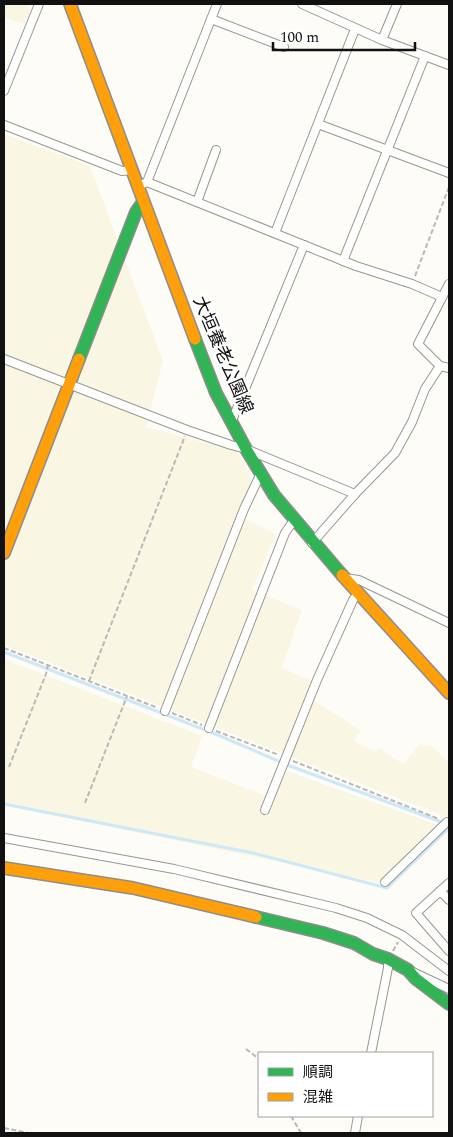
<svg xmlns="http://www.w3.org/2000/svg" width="453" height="1137" font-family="Spectral,'Noto Sans JP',serif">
	<rect width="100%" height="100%" fill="#fdfcf7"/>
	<!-- farmland -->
	<g fill="#f9f7e4">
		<polygon points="4,4 28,4 30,11 24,24 4,18"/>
		<polygon points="4,134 90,166 163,361 146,427 237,451 253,482 236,514 276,534 252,590 302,610 282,668 311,680 306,695 360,730 354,741 376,752 380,748 403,764 420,744 432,746 449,763 449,818 4,645"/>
		<polygon points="4,659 202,736 191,767 274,799 287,771 438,825 380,883 4,805"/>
	</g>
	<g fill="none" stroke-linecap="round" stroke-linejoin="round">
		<!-- stream -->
		<g stroke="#cde8f7" stroke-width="3">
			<polyline points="4,652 213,733 290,766 444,823"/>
			<polyline points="4,804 253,853 387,888 449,828"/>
		</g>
		<!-- street casing -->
		<g stroke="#979795" stroke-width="10">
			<g id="street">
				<polyline points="302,4 382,40 449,65"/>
				<polyline points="211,19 284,47"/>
				<polyline points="382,40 397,4"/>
				<polyline points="4,91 39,4"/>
				<polyline points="318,124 449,173"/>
				<polyline points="4,125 122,171 132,170"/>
				<polyline points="147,182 356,266 412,284 442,297"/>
				<polyline points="143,184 147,182 217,4"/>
				<polyline points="197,202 216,150"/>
				<polyline points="275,233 355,29"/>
				<polyline points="343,261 425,56"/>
				<polyline points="449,284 418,344 440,366 449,368"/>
				<polyline points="4,359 187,430 231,445 246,449 355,494"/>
				<polyline points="231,423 304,245"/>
				<polyline points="312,543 355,494 395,453 412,422 425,389 440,366"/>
				<polyline points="344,578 359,580 449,623"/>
				<polyline points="165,711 244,509 261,473"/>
				<polyline points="209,728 285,533 294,520"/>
				<polyline points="265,810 317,680 353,600 358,593"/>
				<polyline points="4,838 174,869 336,908 367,918 402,935 449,971"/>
				<polyline points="385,882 447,822 449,823"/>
				<polyline points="449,883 416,913 449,951"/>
				<polyline points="440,891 449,900"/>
				<polyline points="413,972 449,989"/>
				<polyline points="371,1053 388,968 388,959"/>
				<polyline points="355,1133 358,1116"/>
			</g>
		</g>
		<!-- fast casing -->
		<g stroke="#8e8d8b" stroke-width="14">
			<g id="fast">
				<polyline points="195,339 216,393 246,449 274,495 342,575"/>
				<polyline points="79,359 136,212 143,202"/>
				<polyline points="256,917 323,933 354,943 373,954 388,959 408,970 416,979 449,1004"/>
			</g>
		</g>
		<!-- slow casing -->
		<g stroke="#8e8d8b" stroke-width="14">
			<g id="slow">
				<polyline points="70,4 195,339"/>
				<polyline points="4,553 79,359"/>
				<polyline points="342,575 449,693"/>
				<polyline points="4,868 133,888 256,917"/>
			</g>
		</g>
		<!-- path -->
		<g stroke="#b9b9b8" stroke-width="2" stroke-dasharray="5 2.5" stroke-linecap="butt">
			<polyline points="415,276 449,187"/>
			<polyline points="4,648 158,708"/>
			<polyline points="89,681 185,436"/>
			<polyline points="172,713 202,725"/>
			<polyline points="216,731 279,755"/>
			<polyline points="293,761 439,819"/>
			<polyline points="9,767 46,674 48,665"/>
			<polyline points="85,803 127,696"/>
			<polyline points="393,951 398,942"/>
			<polyline points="246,1049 259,1059"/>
			<polyline points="291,1116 301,1133"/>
			<polyline points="4,1128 29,1133"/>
		</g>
		<!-- street -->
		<use href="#street" stroke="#fffffe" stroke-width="8"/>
		<!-- fast -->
		<use href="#fast" stroke="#30b455" stroke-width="11"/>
		<!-- slow -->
		<use href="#slow" stroke="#ff9f0a" stroke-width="11"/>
	</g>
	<g text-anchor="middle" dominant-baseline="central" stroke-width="5" stroke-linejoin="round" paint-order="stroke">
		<!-- street labels -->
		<g font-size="18" fill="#111" stroke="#fff">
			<text transform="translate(223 355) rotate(67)">大垣養老公園線</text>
		</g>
	</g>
	<!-- border -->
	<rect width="453" height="1137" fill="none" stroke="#111111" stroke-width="10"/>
	<!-- legend -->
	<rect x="258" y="1052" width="175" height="65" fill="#ffffff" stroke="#a0a0a0"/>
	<rect x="268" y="1068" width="25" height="8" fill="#30b455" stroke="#a0a0a0"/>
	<text x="303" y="1077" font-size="15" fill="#111111">順調</text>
	<rect x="268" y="1093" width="25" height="8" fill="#ff9f0a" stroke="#a0a0a0"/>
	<text x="303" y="1102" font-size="15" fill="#111111">混雑</text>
	<!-- scale -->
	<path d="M273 42v8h142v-8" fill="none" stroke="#111111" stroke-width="2.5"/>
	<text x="280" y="42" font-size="15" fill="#111111" stroke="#ffffff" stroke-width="4" paint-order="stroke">100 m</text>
</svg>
